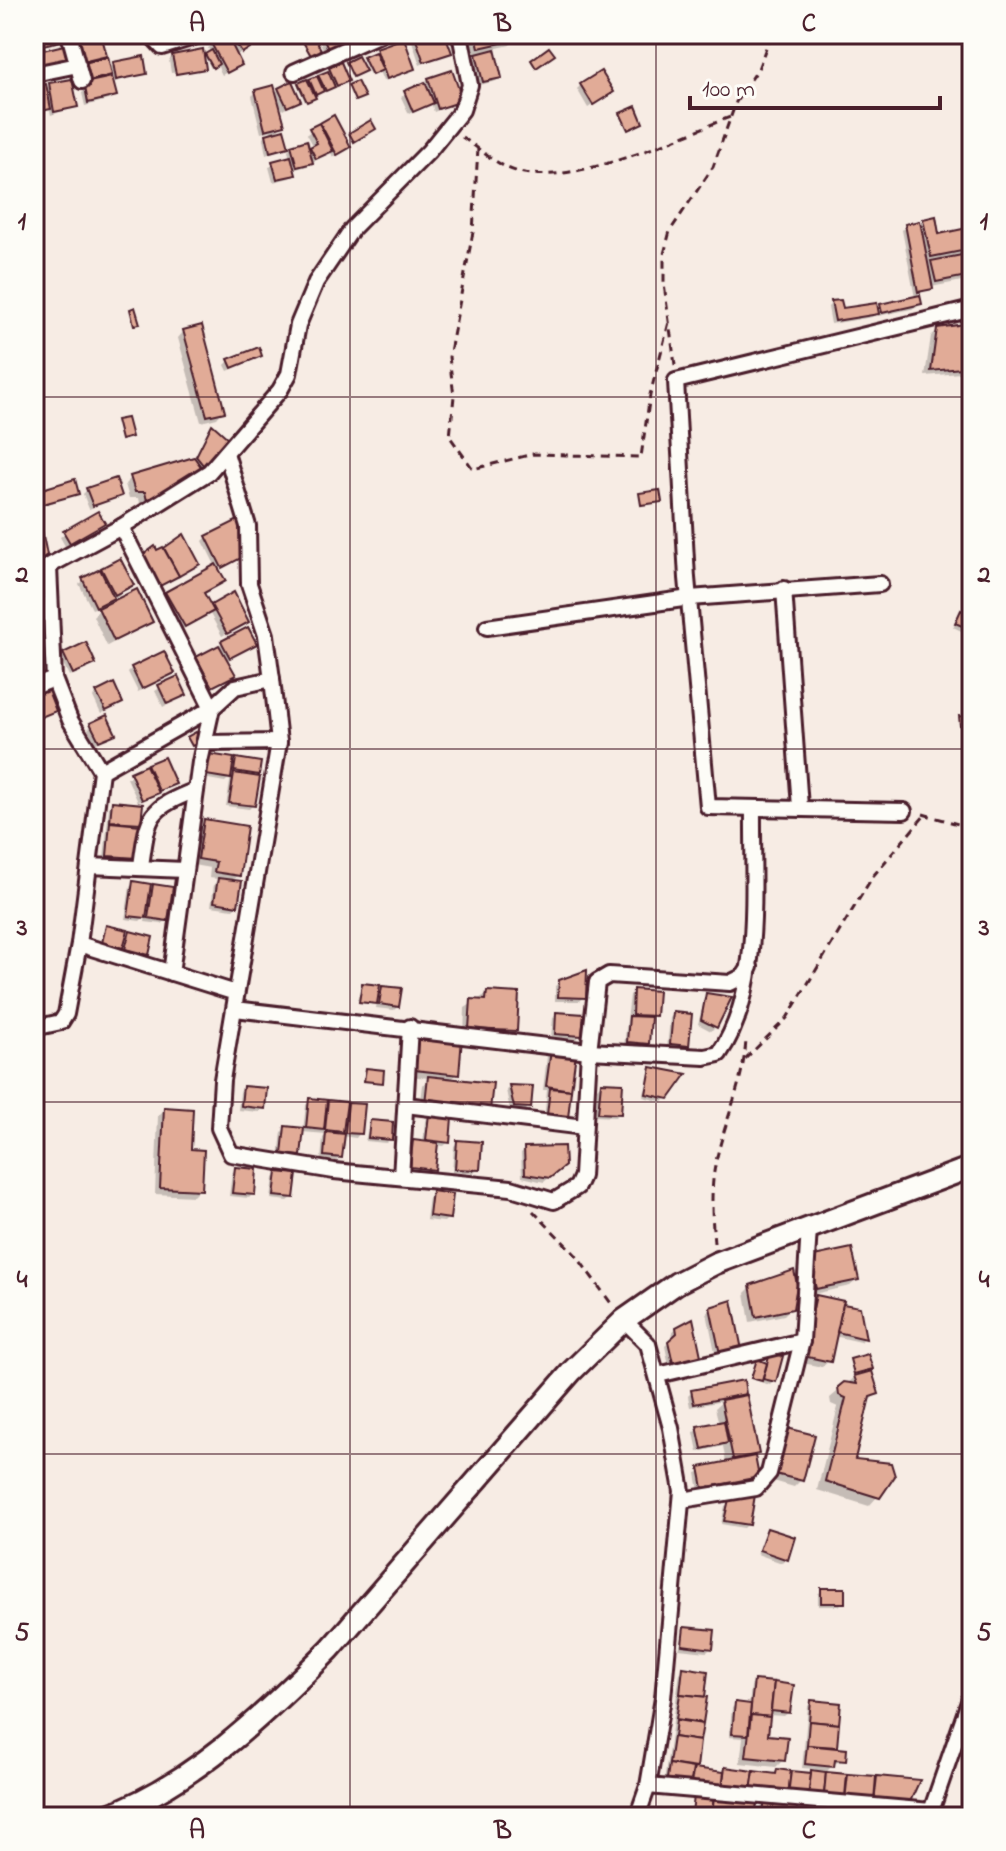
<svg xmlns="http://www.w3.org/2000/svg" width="1006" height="1851" font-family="'Indie Flower',sans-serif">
	<rect width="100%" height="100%" fill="#f7ece4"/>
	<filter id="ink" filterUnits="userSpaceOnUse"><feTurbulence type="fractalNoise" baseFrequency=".0125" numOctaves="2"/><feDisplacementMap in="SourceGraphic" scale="16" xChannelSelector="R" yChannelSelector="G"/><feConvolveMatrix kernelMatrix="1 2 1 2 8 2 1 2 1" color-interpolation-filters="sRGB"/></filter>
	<g filter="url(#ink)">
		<!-- shadow -->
		<g fill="#0003">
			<polygon points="34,34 57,34 59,41 34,49"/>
			<polygon points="70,34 92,34 88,38 99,34 134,34 101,43 108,70 114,64 145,73 112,83 115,95 111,99 85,106 82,93 86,89 73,45 82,36 71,39"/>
			<polygon points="227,34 254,34 254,45 235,56 239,65 222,75 217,65 211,68 205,57 211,53 208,48"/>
			<polygon points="316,34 337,34 342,43 325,53"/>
			<polygon points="347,34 370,34 351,43"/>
			<polygon points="416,34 443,34 449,52 420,65 411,38"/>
			<polygon points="468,34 516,34 510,45 493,49 500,77 496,81 479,85 473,60 482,52 473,54"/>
			<polygon points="378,50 413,68 383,81 379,71 370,75 363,60"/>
			<polygon points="34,52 35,57 40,53 66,64 34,70"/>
			<polygon points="173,56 204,69 171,73 169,60"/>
			<polygon points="330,70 346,81 323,89 305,102 298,86"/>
			<polygon points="429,79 460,100 434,112 431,102 409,114 401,97"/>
			<polygon points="50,85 76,106 51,115 49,108 34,114 34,89 45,87 45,90"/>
			<polygon points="581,85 612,92 588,108 577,89"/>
			<polygon points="279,89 299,100 283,110 276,99 282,125 273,134 286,147 266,155 263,139 272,130 261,133 252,96 256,92 274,94"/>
			<polygon points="321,124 349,147 333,157 330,151 307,166 292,170 289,178 273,182 269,167 290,159 288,150 292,146 308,152 314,147 307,134"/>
			<polygon points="924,221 938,236 972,229 972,279 931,287 918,294 920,304 916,308 878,316 878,312 872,317 831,324 828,307 832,303 841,311 876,311 881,306 915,298 902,230 906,226 919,226"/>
			<polygon points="972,325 972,372 925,376 931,336 938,330"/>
			<polygon points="184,331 223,411 217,418 201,422 178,338"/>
			<polygon points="260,355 228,371 225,365 229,361"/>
			<polygon points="212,427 226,439 199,469 142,514 139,498 129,498 125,484 131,478 194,459"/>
			<polygon points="87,490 120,496 89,509 83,494"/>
			<polygon points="40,491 77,494 40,507 36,496"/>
			<polygon points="97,513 98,526 65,546 60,537"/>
			<polygon points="207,537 243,555 217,570 223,581 203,595 210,609 212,606 243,625 222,636 209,612 178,632 160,600 216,567 203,541"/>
			<polygon points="119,561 132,585 102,608 151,622 107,646 93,616 105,604 92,609 79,584"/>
			<polygon points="972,599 972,636 953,627 961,613 965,615"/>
			<polygon points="222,643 254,644 226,661 233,675 208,690 193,663"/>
			<polygon points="65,655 93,663 69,676 61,659"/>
			<polygon points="132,668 172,673 138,692 128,672"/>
			<polygon points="177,678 185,694 163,707 155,691"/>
			<polygon points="46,690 54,710 34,720 34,695"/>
			<polygon points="97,693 121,703 101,714 93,697"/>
			<polygon points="959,718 972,720 972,739 962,738 961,731 965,727 959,727"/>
			<polygon points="92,725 113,733 95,744 88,729"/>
			<polygon points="210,756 231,766 237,760 257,774 253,778 253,805 249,809 226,806 231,776 225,782 203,778"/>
			<polygon points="148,766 173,784 138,802 127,778"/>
			<polygon points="113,803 139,822 135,827 136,857 132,861 104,859 109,807"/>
			<polygon points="205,821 238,875 231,882 237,905 233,909 211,906 214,884 219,879 209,878 210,868 193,865 198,828"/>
			<polygon points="134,883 147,892 154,886 167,920 162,924 145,922 146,915 140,921 125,919 130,887"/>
			<polygon points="107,927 123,940 130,933 147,954 143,958 122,952 125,943 117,951 99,946"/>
			<polygon points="560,982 584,997 580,1001 555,1001 555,986"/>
			<polygon points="362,986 377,993 382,988 398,1006 394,1010 376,1008 377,1002 357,1000"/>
			<polygon points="634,991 656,993 647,1043 643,1047 624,1046 630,995"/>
			<polygon points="488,993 515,1031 509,1037 464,1035 465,1008"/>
			<polygon points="706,995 715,1027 711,1031 698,1024"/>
			<polygon points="557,1014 580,1035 576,1039 551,1037 553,1018"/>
			<polygon points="674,1014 687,1045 683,1049 667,1048 670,1018"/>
			<polygon points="419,1036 457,1074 420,1109 423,1085 429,1078 409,1076 412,1043"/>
			<polygon points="551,1052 574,1055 566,1117 562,1121 544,1119 547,1090 543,1090 547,1056"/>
			<polygon points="652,1069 668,1097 663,1102 643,1097"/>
			<polygon points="601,1084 619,1113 615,1117 595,1116 597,1088"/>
			<polygon points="510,1087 529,1107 525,1111 510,1110 506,1090"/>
			<polygon points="244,1088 263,1108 259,1112 238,1110 240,1092"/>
			<polygon points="310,1101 345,1104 344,1110 349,1105 360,1133 356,1138 342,1136 340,1157 336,1161 321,1159 323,1138 327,1134 302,1132 299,1155 295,1159 279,1157 282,1132 286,1128 303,1130 306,1105"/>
			<polygon points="165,1109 189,1151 200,1189 193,1196 155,1194 158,1116"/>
			<polygon points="429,1117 448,1142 444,1146 435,1145 433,1169 429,1173 407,1171 410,1146 414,1142 423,1143 425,1121"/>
			<polygon points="370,1122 390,1139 386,1143 365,1141"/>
			<polygon points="458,1142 478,1169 474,1173 452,1172 454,1146"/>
			<polygon points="525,1149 559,1169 544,1182 522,1177 521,1153"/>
			<polygon points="236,1169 253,1194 249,1198 229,1196 232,1173"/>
			<polygon points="278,1174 293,1197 288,1201 271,1199 274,1178"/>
			<polygon points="433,1193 448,1218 444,1222 426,1220 429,1197"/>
			<polygon points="810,1259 857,1280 850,1286 809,1295"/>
			<polygon points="751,1287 791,1308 784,1315 750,1322 745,1293"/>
			<polygon points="817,1297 864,1338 861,1342 834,1336 829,1361 822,1367 798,1362 811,1304"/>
			<polygon points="711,1309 740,1349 716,1357 707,1313"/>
			<polygon points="677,1328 699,1356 669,1366 665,1346 674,1338 672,1332"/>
			<polygon points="771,1355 774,1381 770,1385 751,1379 756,1363 766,1364"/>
			<polygon points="851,1361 870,1368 863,1375 877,1393 868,1402 853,1460 878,1496 869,1506 817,1490 838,1407 831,1404 830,1398 861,1372 853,1374"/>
			<polygon points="692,1392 744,1394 739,1398 756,1454 753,1457 757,1476 753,1480 699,1491 696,1473 726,1463 723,1446 698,1452 694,1432 719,1424 715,1408 723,1401 690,1407 688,1396"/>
			<polygon points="813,1437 801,1480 794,1487 770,1480"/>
			<polygon points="747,1496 748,1524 744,1528 721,1524 725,1506"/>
			<polygon points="767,1530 786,1559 782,1563 757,1554"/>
			<polygon points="822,1590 843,1602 839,1606 818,1606 818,1594"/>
			<polygon points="685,1629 711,1648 707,1652 679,1649"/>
			<polygon points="684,1669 706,1672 694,1770 809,1775 816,1769 802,1768 808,1706 812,1702 839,1705 835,1750 844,1760 833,1764 825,1774 917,1782 906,1805 796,1800 794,1817 760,1817 762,1803 768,1797 664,1782 680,1673"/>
			<polygon points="755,1682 792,1686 789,1712 784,1716 768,1715 766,1736 783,1760 776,1767 740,1763 743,1738 729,1737 732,1708 736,1704 749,1706 751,1686"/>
			<polygon points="695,1797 755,1805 753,1817 658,1817 662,1812 689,1816"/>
			<polygon points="892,1812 909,1816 909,1817 888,1817"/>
		</g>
		<!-- building -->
		<g fill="#e1ab97" stroke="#4a1f2b" stroke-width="2">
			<polygon points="36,34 59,34 61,41 38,46"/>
			<polygon points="101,34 107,56 82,62 76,39"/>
			<polygon points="104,34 128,34 105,40"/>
			<polygon points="230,34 257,34 261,41 242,53"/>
			<polygon points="312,34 323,53 313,59 302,40"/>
			<polygon points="321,34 339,34 344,44 329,51"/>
			<polygon points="414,34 445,34 452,53 424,62"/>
			<polygon points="476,34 518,34 519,39 479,48"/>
			<polygon points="227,35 242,65 227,73 211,43"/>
			<polygon points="404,38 415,69 387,79 376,48"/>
			<polygon points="34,43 39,67 34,68"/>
			<polygon points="64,45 68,65 43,70 39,51"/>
			<polygon points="549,47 555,55 536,68 531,60"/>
			<polygon points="203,49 206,69 176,74 172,55"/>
			<polygon points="495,49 502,78 483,82 476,54"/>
			<polygon points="212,50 219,64 213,68 205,54"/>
			<polygon points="375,52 383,70 372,75 363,57"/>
			<polygon points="144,56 147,74 116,80 113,62"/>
			<polygon points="358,56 366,71 353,77 346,62"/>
			<polygon points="108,57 112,75 89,81 84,63"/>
			<polygon points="341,62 349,81 337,86 329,68"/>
			<polygon points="452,70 463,101 438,109 428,78"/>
			<polygon points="328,71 335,87 326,91 318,75"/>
			<polygon points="601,71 614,92 593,105 580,84"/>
			<polygon points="317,76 324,91 316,95 309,79"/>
			<polygon points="112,77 117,96 88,103 85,87 90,86 89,82"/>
			<polygon points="72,79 78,107 54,112 49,83"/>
			<polygon points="307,79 316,98 307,102 298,83"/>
			<polygon points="292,81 301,101 287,107 278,88"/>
			<polygon points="357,81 365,97 355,101 348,85"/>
			<polygon points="425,82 434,103 413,112 404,91"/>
			<polygon points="46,84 51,109 36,112 34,87"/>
			<polygon points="274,85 285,125 265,130 255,90"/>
			<polygon points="636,106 643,123 628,130 620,113"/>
			<polygon points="334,115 351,147 337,155 320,123"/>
			<polygon points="371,120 376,129 354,142 349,133"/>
			<polygon points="319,123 333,151 316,159 310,147 317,143 309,128"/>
			<polygon points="284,129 289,147 270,152 266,134"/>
			<polygon points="307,140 313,163 297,167 291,145"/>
			<polygon points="291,156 296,175 277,179 272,161"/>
			<polygon points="936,216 939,234 972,227 972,249 931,257 923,219"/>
			<polygon points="920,221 933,289 918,292 905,224"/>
			<polygon points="972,253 972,275 936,282 931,261"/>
			<polygon points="39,289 44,315 34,317 34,290"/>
			<polygon points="920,295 922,304 882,313 880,304"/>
			<polygon points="841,300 843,308 877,303 879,314 835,321 831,301"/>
			<polygon points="135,307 140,324 134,325 130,309"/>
			<polygon points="972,323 972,367 931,371 937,328"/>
			<polygon points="202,325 225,412 207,416 183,330"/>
			<polygon points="259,347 262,356 232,368 228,359"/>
			<polygon points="127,418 132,437 121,440 116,420"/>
			<polygon points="212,424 229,439 204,466 196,456"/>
			<polygon points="194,457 202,468 149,510 145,492 135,492 130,476"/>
			<polygon points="116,478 122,496 93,506 86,488"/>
			<polygon points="75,479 79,494 43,504 39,490"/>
			<polygon points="660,490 662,502 641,505 639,493"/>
			<polygon points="34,492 47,555 36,562 34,553"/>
			<polygon points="98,511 105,523 70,543 63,531"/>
			<polygon points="238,520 246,536 245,556 222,568 206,536"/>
			<polygon points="184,534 200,564 179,576 164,548"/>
			<polygon points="155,546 157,550 163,547 179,576 160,586 143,555"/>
			<polygon points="120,558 134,585 115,595 101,568"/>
			<polygon points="216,564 226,581 204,593 214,611 185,627 165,592"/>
			<polygon points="100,569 114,598 96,607 82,578"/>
			<polygon points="137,589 153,622 114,641 98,608"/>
			<polygon points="234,592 249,622 227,634 211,605"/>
			<polygon points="961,610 972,616 972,630 955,623"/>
			<polygon points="248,627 257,644 230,658 221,641"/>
			<polygon points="86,642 96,664 73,674 63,653"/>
			<polygon points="219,645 236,675 212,687 196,657"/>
			<polygon points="164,651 175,673 142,689 131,667"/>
			<polygon points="178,676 187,695 167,704 158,685"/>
			<polygon points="114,683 123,703 106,711 96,692"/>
			<polygon points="47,688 56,711 36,719 34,693"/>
			<polygon points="107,715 116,734 99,741 90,723"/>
			<polygon points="959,716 972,718 972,727 960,726"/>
			<polygon points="962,728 972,729 972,738 963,738"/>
			<polygon points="196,732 201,742 192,746 187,737"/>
			<polygon points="209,754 234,758 231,779 206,775"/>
			<polygon points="164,757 176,784 159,791 147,764"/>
			<polygon points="236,758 261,762 259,775 234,771"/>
			<polygon points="146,765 159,793 142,800 130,772"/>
			<polygon points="234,773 260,777 255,806 229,803"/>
			<polygon points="112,801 143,804 141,823 110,821"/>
			<polygon points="204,819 247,826 240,876 214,872 216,862 198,859"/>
			<polygon points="110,822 141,825 138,858 107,856"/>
			<polygon points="218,878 242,881 238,906 214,902"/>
			<polygon points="133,881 151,884 146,918 128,916"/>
			<polygon points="153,884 173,887 168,921 148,918"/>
			<polygon points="106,925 128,930 123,948 102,943"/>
			<polygon points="130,931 153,937 149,955 125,949"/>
			<polygon points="587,970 586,998 558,997 559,980"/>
			<polygon points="362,983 380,985 377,1004 359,1002"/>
			<polygon points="382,986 402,988 399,1007 379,1004"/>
			<polygon points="633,989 658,991 656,1016 632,1015"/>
			<polygon points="487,991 519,993 517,1031 469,1029 471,999 486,1000"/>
			<polygon points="706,993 732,997 717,1028 701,1020"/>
			<polygon points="556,1012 584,1014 582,1036 555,1034"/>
			<polygon points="673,1012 692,1014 689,1046 670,1044"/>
			<polygon points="629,1016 651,1017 649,1044 627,1042"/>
			<polygon points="418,1034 462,1038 459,1075 415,1070"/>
			<polygon points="551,1050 576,1053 571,1090 546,1086"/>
			<polygon points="651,1067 687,1074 669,1099 646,1094"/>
			<polygon points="366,1068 384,1070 383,1083 364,1081"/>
			<polygon points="428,1076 493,1083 490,1110 425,1103"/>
			<polygon points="601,1082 623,1083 621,1114 598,1113"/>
			<polygon points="509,1085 533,1086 531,1108 514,1107"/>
			<polygon points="243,1086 267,1088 265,1109 241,1106"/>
			<polygon points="550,1088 571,1090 568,1118 547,1115"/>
			<polygon points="309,1098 327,1100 324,1130 306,1128"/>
			<polygon points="328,1100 347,1102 343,1132 325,1130"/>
			<polygon points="348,1103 365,1104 362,1134 345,1133"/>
			<polygon points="164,1107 193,1109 191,1149 204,1150 202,1190 160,1188"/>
			<polygon points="429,1114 452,1117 450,1143 426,1140"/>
			<polygon points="370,1120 393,1122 392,1140 368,1138"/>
			<polygon points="285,1126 304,1128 301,1156 282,1154"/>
			<polygon points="326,1132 345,1134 342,1158 324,1156"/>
			<polygon points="413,1140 438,1143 435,1170 410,1167"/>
			<polygon points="457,1140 482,1142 480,1170 455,1169"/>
			<polygon points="564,1146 565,1166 550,1178 525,1174 524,1147"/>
			<polygon points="235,1167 257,1169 255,1195 232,1193"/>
			<polygon points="277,1172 297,1174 294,1198 274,1196"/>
			<polygon points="432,1191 453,1194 450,1219 429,1216"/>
			<polygon points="852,1248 859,1280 816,1289 809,1257"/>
			<polygon points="794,1270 797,1285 793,1309 756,1317 750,1285"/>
			<polygon points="816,1295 844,1301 831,1362 803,1356"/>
			<polygon points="732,1300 742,1350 720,1354 710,1307"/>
			<polygon points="843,1304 860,1307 866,1339 837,1332"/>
			<polygon points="693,1318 701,1356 673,1363 668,1341 677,1333 676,1327"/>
			<polygon points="770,1353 783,1356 776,1382 763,1379"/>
			<polygon points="868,1354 873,1369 854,1374 850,1359"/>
			<polygon points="757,1359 767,1363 762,1381 751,1378"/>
			<polygon points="872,1371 879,1394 870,1397 855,1459 891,1463 895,1476 880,1498 825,1481 846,1398 839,1395 838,1387 844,1382 857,1384 854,1376"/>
			<polygon points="744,1380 746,1394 694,1404 691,1390"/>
			<polygon points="747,1395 759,1454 733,1459 721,1400"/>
			<polygon points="724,1421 728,1443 702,1449 697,1426"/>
			<polygon points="787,1428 815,1435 803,1481 775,1474"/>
			<polygon points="755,1456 759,1477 703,1488 699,1467"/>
			<polygon points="747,1493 755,1495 750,1525 724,1521 729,1499 746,1498"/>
			<polygon points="767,1528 795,1537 788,1560 759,1550"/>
			<rect x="821" y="1588" width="24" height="15"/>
			<polygon points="684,1627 715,1630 713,1649 682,1645"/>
			<polygon points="683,1667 708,1671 705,1697 680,1694"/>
			<polygon points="754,1680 774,1682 770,1717 750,1715"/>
			<polygon points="774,1682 794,1685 790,1713 771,1711"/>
			<polygon points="680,1694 707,1697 703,1723 676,1719"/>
			<polygon points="811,1700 841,1703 839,1724 809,1721"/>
			<polygon points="735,1702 751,1704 748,1735 732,1734"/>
			<polygon points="751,1715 770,1717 768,1735 788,1737 785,1761 746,1757"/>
			<polygon points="676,1720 703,1724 700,1741 674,1737"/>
			<polygon points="809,1721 839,1724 837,1747 807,1745"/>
			<polygon points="673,1737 700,1741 697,1768 669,1764"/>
			<polygon points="807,1745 847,1749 846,1761 835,1760 834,1767 805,1764"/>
			<polygon points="669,1764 693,1768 691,1782 667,1779"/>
			<polygon points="725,1767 754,1771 751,1791 722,1787"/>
			<polygon points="694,1768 724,1772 722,1787 691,1782"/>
			<polygon points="777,1769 791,1771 788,1796 751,1791 754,1771 776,1774"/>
			<polygon points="811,1770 826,1772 824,1795 809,1794"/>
			<polygon points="791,1771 811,1773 808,1797 788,1795"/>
			<polygon points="826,1772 847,1774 845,1797 824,1795"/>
			<polygon points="848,1774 876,1776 874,1803 845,1800"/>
			<polygon points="877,1776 920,1780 908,1806 874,1803"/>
			<polygon points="694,1795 714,1797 711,1817 692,1815"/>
			<polygon points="714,1797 757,1803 755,1817 712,1817"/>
			<polygon points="765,1797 798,1801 796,1817 763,1816"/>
			<polygon points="661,1810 691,1815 691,1817 660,1817"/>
		</g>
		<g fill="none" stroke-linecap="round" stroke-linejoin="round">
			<!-- street casing -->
			<g stroke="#4a1f2b" stroke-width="20">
				<g id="street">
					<polyline points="69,34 82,81"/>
					<polyline points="150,34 162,47 203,34"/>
					<polyline points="294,72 380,34"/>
					<polyline points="34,74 78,65"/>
					<polyline points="121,527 212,708 200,762 171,973"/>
					<polyline points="34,574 121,527 209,472 280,390 289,374 298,325 316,282 352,229 429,151 462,110 470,85 460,34"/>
					<polyline points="784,589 800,807"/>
					<polyline points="487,627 690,598 880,584"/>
					<polyline points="272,679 279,742 222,1080 219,1128 231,1154 334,1171 511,1188 554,1201 577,1187 582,1176 589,1051 597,982 609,975 730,983 744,976 750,967"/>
					<polyline points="34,687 54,679"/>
					<polyline points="204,743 279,742"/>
					<polyline points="101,771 212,708 235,687 272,679 266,635 249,584 248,526 226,453"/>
					<polyline points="904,811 708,807 687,578 676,381 972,309"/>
					<polyline points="89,866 185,870"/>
					<path d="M141,866c7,-50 6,-57 55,-76"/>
					<polyline points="79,944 236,993"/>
					<path d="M235,1009l354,42 116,6 14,-3c44,-63 33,-172 34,-246"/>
					<polyline points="34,1028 61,1022 66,1014 79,944 101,771 70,720 54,679 49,567"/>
					<polyline points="406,1105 584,1127"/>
					<polyline points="401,1177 410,1027"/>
					<polyline points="624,1320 648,1344 671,1428 682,1491 663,1698 648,1786 637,1817"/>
					<polyline points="658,1375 802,1341"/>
					<polyline points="682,1500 756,1488 769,1473 802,1341 809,1228"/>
					<polyline points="648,1786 931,1811"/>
					<polyline points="929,1817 972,1693"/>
				</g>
			</g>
			<!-- secondary casing -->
			<g stroke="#4a1f2b" stroke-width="26">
				<path id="secondary" d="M103,1817c88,-31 162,-103 227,-168l242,-278 52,-51 53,-37 39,-20 256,-96"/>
			</g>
			<!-- path -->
			<g stroke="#4a1f2b" stroke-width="3" stroke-dasharray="8 6" stroke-linecap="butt">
				<path d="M462,137c17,11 36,30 57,35 57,14 157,-34 211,-55"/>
				<polyline points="478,148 473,232 449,357 454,396 450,437 473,469 533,454 641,457 650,395 669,322"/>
				<polyline points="675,365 664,284 664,254 670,231 713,167 736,102 758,69 771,34"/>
				<polyline points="923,814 972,828"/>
				<polyline points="745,1059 787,1018 873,876 925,815"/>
				<polyline points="533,1211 575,1254 613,1306"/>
				<path d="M714,1243c-2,-26 -4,-56 2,-82 9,-41 28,-79 30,-122"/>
			</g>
			<!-- street -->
			<use href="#street" stroke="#fdfcf7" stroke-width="14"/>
			<!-- secondary -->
			<use href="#secondary" stroke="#fdfcf7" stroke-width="20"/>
		</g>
	</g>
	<!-- grid -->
	<path fill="none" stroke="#4a1f2b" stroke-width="2" stroke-opacity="0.55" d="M350,34v1783M656,34v1783M34,397h938M34,749h938M34,1102h938M34,1454h938"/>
	<!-- margin -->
	<rect width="1006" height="1851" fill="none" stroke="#fdfcf7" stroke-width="88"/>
	<!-- scale -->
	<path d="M690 96v12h250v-12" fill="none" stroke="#4a1f2b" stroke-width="4"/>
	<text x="702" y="96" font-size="24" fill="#4a1f2b" stroke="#fdfcf7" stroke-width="6" paint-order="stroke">100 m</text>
	<rect x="44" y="44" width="918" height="1763" fill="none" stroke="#4a1f2b" stroke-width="3"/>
	<g font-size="26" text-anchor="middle" font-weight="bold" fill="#4a1f2b">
		<text x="197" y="31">A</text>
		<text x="503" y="31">B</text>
		<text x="809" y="31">C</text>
		<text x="22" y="229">1</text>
		<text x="984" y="229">1</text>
		<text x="22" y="582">2</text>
		<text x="984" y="582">2</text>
		<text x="22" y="935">3</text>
		<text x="984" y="935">3</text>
		<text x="22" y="1287">4</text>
		<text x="984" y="1287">4</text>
		<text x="22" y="1640">5</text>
		<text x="984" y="1640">5</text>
		<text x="197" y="1838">A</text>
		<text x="503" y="1838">B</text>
		<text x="809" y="1838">C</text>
	</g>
</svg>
